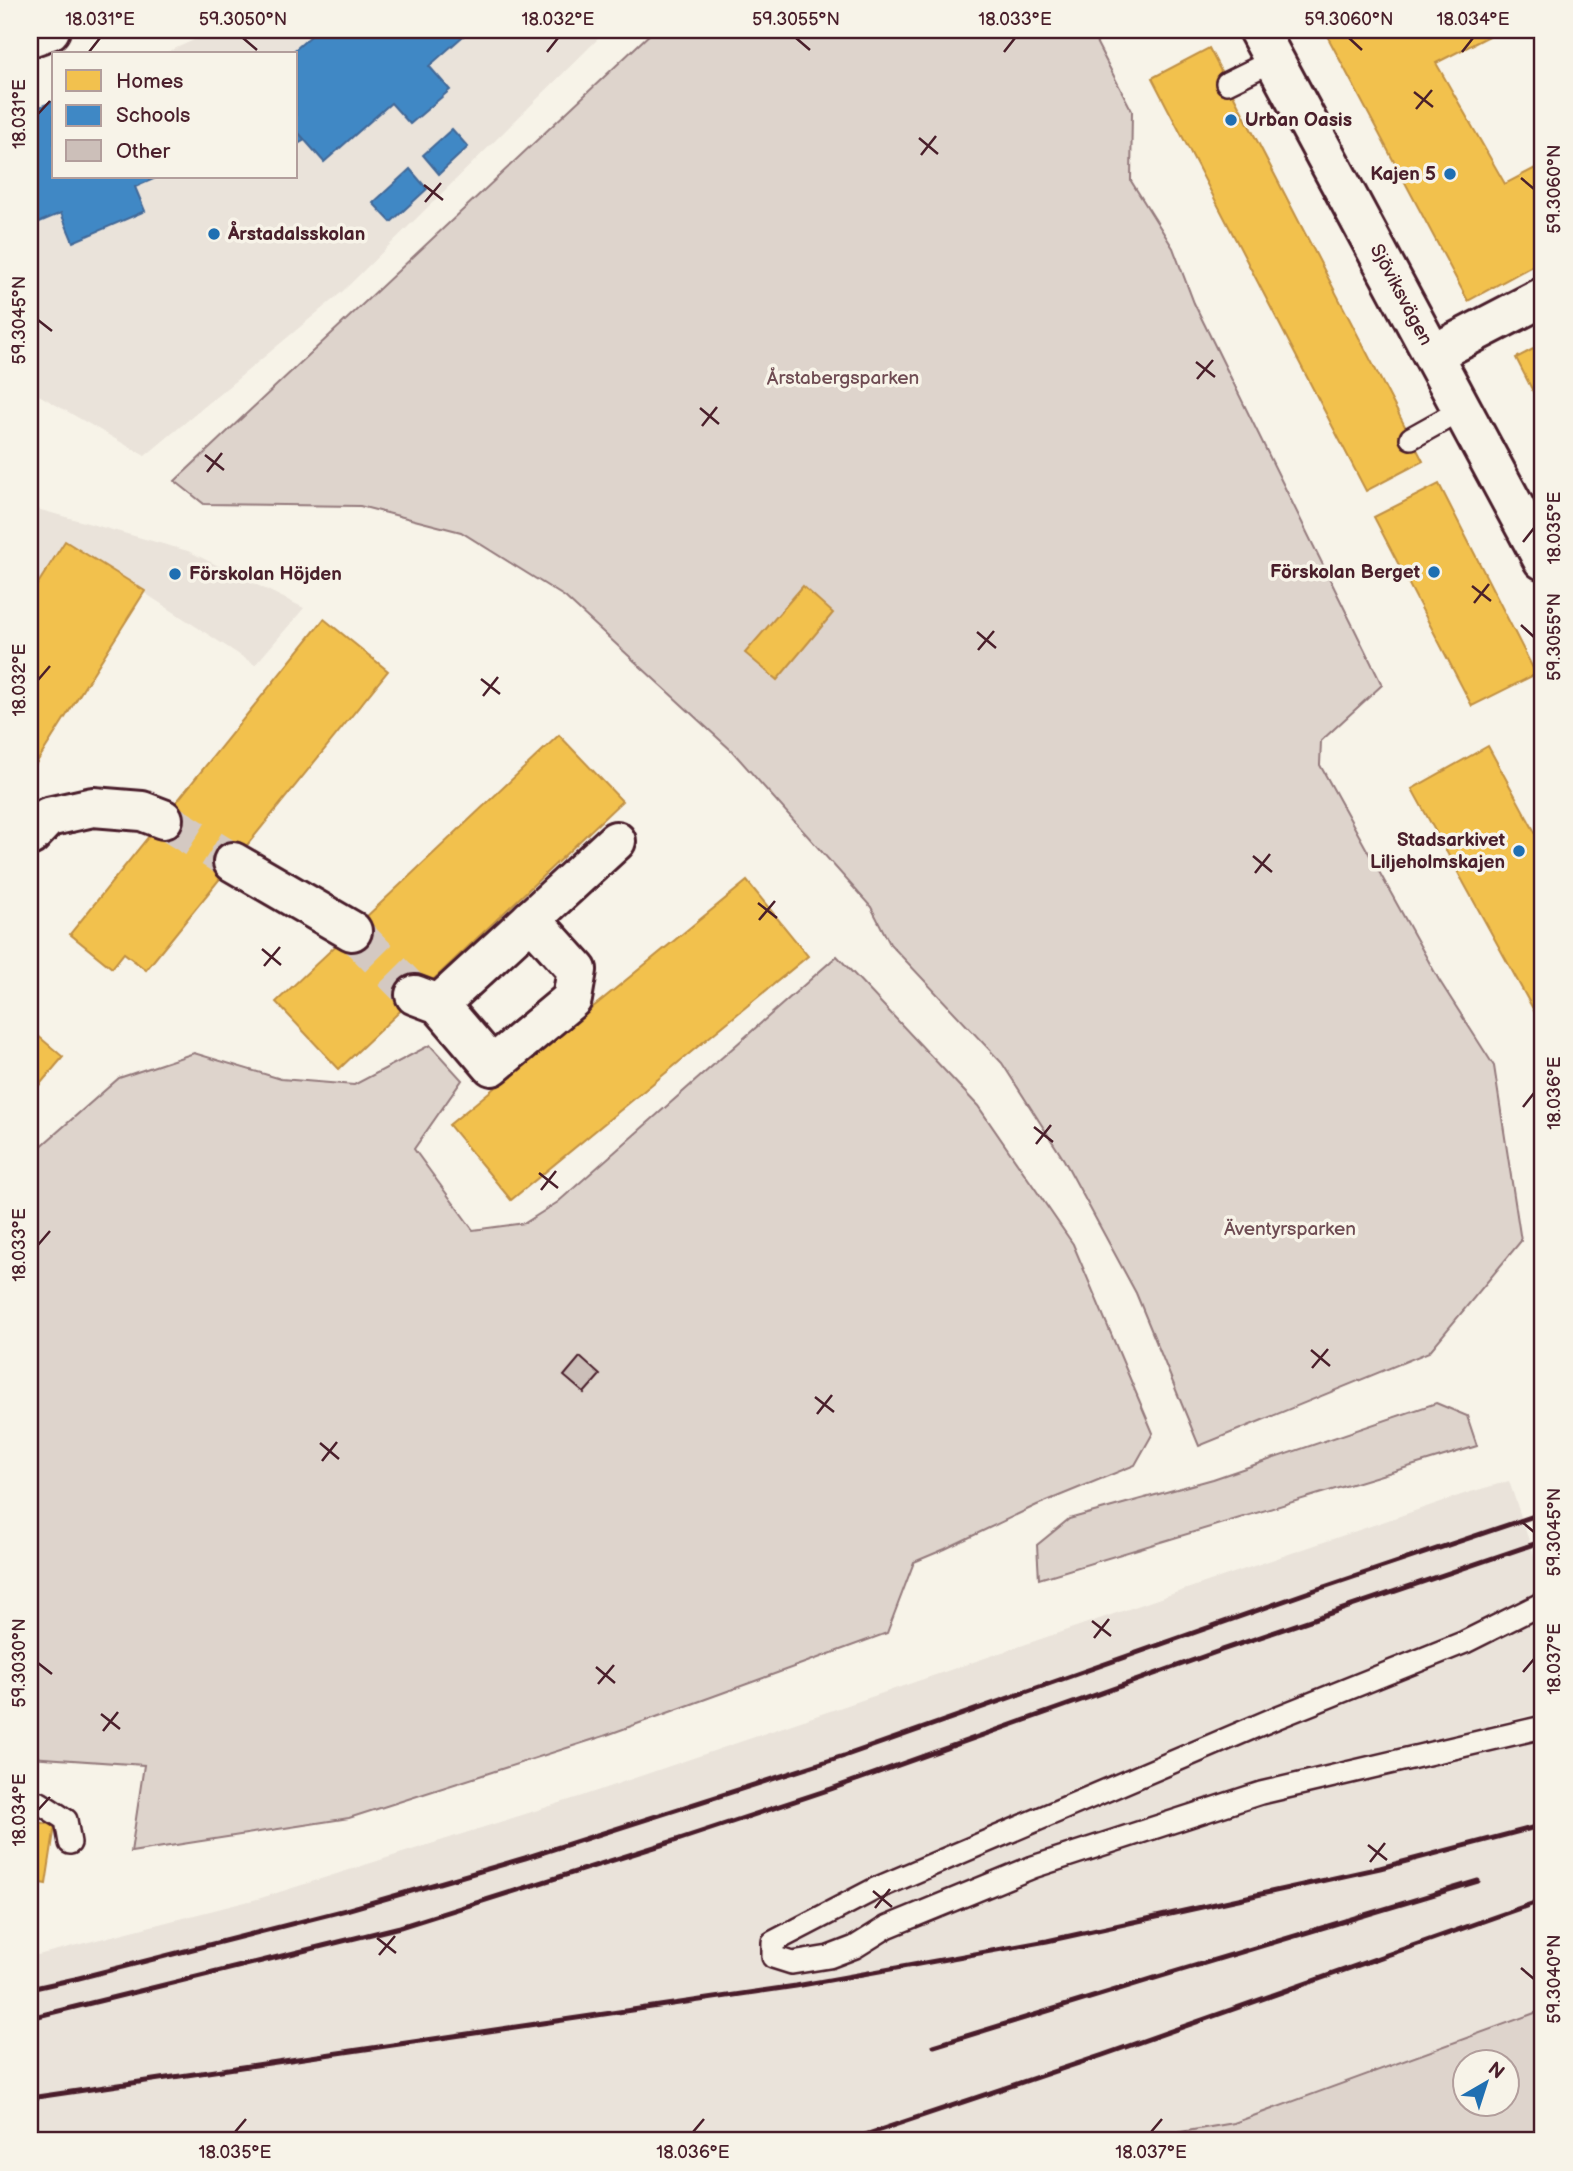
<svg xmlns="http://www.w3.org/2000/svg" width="1573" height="2171" font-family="'Balsamiq Sans',sans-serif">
	<rect width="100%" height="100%" fill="#f7f3e8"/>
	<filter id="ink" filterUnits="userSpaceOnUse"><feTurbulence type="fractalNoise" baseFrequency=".0143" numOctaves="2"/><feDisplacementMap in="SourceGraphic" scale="14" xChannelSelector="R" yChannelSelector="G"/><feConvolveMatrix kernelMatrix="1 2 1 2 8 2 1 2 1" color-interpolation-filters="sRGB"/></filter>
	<g filter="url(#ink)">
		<!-- built -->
		<g fill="#eae3da">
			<polygon points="216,30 607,30 342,292 145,456 30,390 30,111 54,101 54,177 296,177 296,54 163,54"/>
			<polygon points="30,507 188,551 304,608 255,665 65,541 30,596"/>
			<polygon points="1509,1481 1543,1582 1543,1709 1536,1714 1489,1725 1499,1751 1543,1739 1543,2010 1234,2123 1128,2141 30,2141 30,1957 261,1898 582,1796 1467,1493"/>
		</g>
		<!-- green -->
		<g fill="#ded4cc" stroke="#947a7c" stroke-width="2" fill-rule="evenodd">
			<polygon points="654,30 1090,30 1132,111 1131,181 1173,248 1194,303 1382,685 1321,741 1320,765 1439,980 1494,1066 1521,1241 1429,1352 1199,1446 1136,1293 1064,1160 1002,1063 890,944 871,907 732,751 565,597 461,532 360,506 204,504 175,481"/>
			<polygon points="837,956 978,1106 1073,1244 1153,1433 1135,1465 1037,1505 945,1549 914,1562 887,1633 604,1736 349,1818 131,1852 144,1765 30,1757 30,1156 119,1078 194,1053 281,1079 354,1085 430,1045 462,1080 414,1149 473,1230 525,1223 558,1202"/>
			<polygon points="1436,1403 1467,1416 1477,1446 1039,1579 1037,1545 1069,1519 1213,1479"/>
			<path d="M1543,2010v131h-415l106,-18zM1464,2062h42v42h-42z"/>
		</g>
		<!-- homes -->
		<g fill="#f2c14e" stroke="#c09044" stroke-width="2">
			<polygon points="1324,30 1501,30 1436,63 1505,184 1543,164 1543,260 1468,301"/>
			<polygon points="1209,48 1423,461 1366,491 1152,78"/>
			<polygon points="1543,344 1543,411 1516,358"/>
			<polygon points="1439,484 1536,674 1472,706 1374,517"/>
			<polygon points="65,541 145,591 30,773 30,596"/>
			<polygon points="803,586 833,613 777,680 745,653"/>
			<polygon points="324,619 388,671 146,970 124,953 112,968 70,934"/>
			<polygon points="559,735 622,801 339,1069 276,1002"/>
			<polygon points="1488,746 1543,847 1543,1027 1412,789"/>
			<polygon points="747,881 808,956 511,1200 449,1125"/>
			<polygon points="30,1029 63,1057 30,1096"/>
			<polygon points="30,1821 55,1825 46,1884 30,1881"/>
		</g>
		<!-- schools -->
		<g fill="#3f88c5" stroke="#426897" stroke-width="2">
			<polygon points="318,30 470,30 429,66 450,90 410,124 391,103 324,162 296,130 296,54 290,54"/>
			<polygon points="54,101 54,177 158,177 135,187 145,211 73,242 61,213 30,226 30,111"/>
			<polygon points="452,129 468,147 439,174 423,155"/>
			<polygon points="296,130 305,140 296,145"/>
			<polygon points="410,169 427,189 391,222 373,203"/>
		</g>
		<!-- building -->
		<polygon fill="#ccbfb9" stroke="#4a1f2b" stroke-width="2" points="580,1357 600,1375 584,1393 564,1376"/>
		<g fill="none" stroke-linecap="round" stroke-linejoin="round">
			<!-- street-tunnel -->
			<g stroke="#d4c9c2" stroke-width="38" stroke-dasharray="38 19" stroke-linecap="butt">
				<polyline points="163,819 233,862"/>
				<polyline points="352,931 415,995"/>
			</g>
			<!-- lane casing -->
			<g stroke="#4a1f2b" stroke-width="26">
				<g id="lane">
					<polyline points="1227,83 1274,60"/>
					<polyline points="1411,438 1463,409"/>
					<polyline points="1543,1603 1465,1642 1278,1717 875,1889 773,1942 773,1957 792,1963 829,1957 855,1947 887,1927 1033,1867 1261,1793 1543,1727"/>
					<polyline points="30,1801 40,1803 66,1820 70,1843"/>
				</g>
			</g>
			<!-- street casing -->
			<g stroke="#4a1f2b" stroke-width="44">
				<g id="street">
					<polyline points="1258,30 1543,560"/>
					<polyline points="1433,354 1543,297"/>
					<polyline points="30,836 48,817 93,807 142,811 163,819"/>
					<polyline points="233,862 352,931"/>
					<polyline points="415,995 439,1004 492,1066 572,999 577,970 531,919"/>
					<polyline points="439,1004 616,841"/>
				</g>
			</g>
			<!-- secondary casing -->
			<g stroke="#4a1f2b" stroke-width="44">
				<polyline id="secondary" points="30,37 50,30"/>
			</g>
			<!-- lane -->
			<use href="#lane" stroke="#f7f3e8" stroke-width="21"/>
			<!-- street -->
			<use href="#street" stroke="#f7f3e8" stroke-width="38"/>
			<!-- secondary -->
			<use href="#secondary" stroke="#f7f3e8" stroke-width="38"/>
			<!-- rail -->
			<g stroke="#4a1f2b" stroke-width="5">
				<polyline points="30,1989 75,1979 346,1910 525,1858 844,1756 1315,1590 1543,1513"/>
				<polyline points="30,2018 400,1927 677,1840 831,1789 1222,1650 1543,1541"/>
				<polyline points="934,2046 1158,1977 1478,1881"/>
				<polyline points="30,2098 796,1986 1047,1941 1380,1868 1543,1825"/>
				<polyline points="847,2141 1103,2055 1543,1900"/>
			</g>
		</g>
	</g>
	<!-- ticks -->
	<path fill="none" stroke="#4a1f2b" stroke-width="2.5" d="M243,38l14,12M796,38l14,12M1349,38l13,12M89,52l11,-14M547,52l11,-14M1004,52l11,-14M1462,52l11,-14M1414,92l19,15M1416,109l16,-19M38,114l12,-13M919,138l19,16M921,155l15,-19M1521,178l13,11M424,185l19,15M425,202l16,-19M38,320l14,11M1196,362l19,15M1197,379l16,-19M700,408l19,16M702,426l15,-19M205,455l19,15M207,472l15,-19M1523,542l11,-14M1472,586l19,15M1474,603l15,-19M1521,625l13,12M977,632l19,16M978,650l16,-19M481,679l19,15M38,680l12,-14M483,696l15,-19M1253,856l19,16M1255,873l15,-19M758,903l19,15M759,920l16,-19M262,949l19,16M264,966l16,-19M1523,1107l11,-14M1034,1127l19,15M1036,1144l15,-19M539,1173l19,15M541,1190l15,-19M38,1245l12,-14M1311,1350l19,16M1312,1368l16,-19M815,1397l19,15M817,1414l15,-19M320,1443l19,16M322,1461l15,-19M1521,1521l13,11M1092,1621l19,15M1094,1638l15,-19M38,1663l14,11M596,1667l19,16M1523,1672l11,-13M598,1684l16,-19M101,1714l19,15M103,1731l15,-19M38,1810l12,-13M1368,1845l19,15M1370,1862l15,-19M873,1891l19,16M875,1908l15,-19M377,1938l19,15M379,1955l16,-19M1521,1968l13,11M235,2132l11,-13M693,2132l11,-13M1151,2132l11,-13"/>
	<!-- markers -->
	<g fill="#1f6fb2" stroke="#f7f3e8" stroke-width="2.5">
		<circle cx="1231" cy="120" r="7"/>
		<circle cx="1450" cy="174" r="7"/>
		<circle cx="214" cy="234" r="7"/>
		<circle cx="1434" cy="572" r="7"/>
		<circle cx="175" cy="574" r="7"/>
		<circle cx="1519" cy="851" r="7"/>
	</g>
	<g text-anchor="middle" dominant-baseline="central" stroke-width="7" stroke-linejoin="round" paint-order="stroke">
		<!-- poi labels -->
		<g font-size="19" font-weight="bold" fill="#4a1f2b" stroke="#f7f3e8" text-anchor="start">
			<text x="1245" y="120">Urban Oasis</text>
			<text x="1436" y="174" text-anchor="end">Kajen 5</text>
			<text x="228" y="234">Årstadalsskolan</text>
			<text x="1420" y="572" text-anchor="end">Förskolan Berget</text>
			<text x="189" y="574">Förskolan Höjden</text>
			<text x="1505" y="840" text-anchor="end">Stadsarkivet<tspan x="1505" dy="22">Liljeholmskajen</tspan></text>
		</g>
		<!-- street labels -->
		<g font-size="19" fill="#4a1f2b" stroke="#f7f3e8">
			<text transform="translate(1401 295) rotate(62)">Sjöviksvägen</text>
		</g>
		<!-- park labels -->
		<g font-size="19" fill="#6f4c53" stroke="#f7f3e8">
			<text x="843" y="378">Årstabergsparken</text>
			<text x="1290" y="1229">Äventyrsparken</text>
		</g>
	</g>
	<!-- margin -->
	<rect width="1573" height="2171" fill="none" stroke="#f7f3e8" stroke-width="77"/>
	<!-- legend -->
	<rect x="52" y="52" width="245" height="126" fill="#f7f3e8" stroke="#b29e9c" stroke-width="2"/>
	<rect x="66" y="70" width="35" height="21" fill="#f2c14e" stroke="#b29e9c" stroke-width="2"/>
	<text x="116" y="88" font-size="21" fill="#4a1f2b">Homes</text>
	<rect x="66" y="105" width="35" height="21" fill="#3f88c5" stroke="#b29e9c" stroke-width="2"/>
	<text x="116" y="122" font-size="21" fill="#4a1f2b">Schools</text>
	<rect x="66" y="140" width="35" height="21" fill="#ccbfb9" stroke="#b29e9c" stroke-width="2"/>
	<text x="116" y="158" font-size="21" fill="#4a1f2b">Other</text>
	<!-- north arrow -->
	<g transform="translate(1486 2083) rotate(39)"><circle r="33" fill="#f7f3e8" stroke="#b29e9c" stroke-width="2"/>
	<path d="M0-5L12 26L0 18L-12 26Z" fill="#1f6fb2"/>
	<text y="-10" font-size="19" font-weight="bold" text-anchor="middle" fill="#4a1f2b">N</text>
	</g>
	<rect x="38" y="38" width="1496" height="2094" fill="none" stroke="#4a1f2b" stroke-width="2.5"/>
	<g font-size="18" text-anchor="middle" fill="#4a1f2b">
		<text x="100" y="25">18.031°E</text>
		<text x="243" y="25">59.3050°N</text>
		<text x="558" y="25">18.032°E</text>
		<text x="796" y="25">59.3055°N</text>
		<text x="1015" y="25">18.033°E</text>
		<text x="1349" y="25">59.3060°N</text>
		<text x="1473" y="25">18.034°E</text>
		<text transform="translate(19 114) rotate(-90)" y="6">18.031°E</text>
		<text transform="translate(1554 189) rotate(-90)" y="6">59.3060°N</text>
		<text transform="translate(19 320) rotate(-90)" y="6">59.3045°N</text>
		<text transform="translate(1554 528) rotate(-90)" y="6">18.035°E</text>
		<text transform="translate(1554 637) rotate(-90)" y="6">59.3055°N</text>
		<text transform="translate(19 680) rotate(-90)" y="6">18.032°E</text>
		<text transform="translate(1554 1093) rotate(-90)" y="6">18.036°E</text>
		<text transform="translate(19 1245) rotate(-90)" y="6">18.033°E</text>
		<text transform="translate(1554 1532) rotate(-90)" y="6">59.3045°N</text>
		<text transform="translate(1554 1659) rotate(-90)" y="6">18.037°E</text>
		<text transform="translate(19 1663) rotate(-90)" y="6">59.3030°N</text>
		<text transform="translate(19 1810) rotate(-90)" y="6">18.034°E</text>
		<text transform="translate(1554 1979) rotate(-90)" y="6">59.3040°N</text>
		<text x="235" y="2158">18.035°E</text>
		<text x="693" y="2158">18.036°E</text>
		<text x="1151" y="2158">18.037°E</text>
	</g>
</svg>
